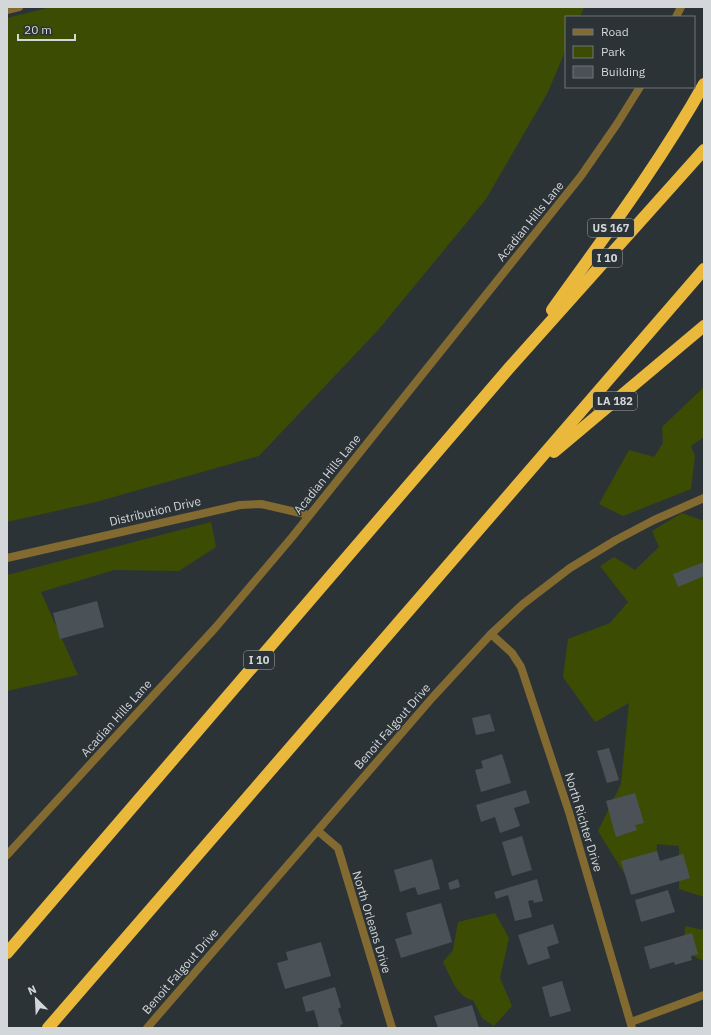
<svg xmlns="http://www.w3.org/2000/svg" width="711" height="1035" font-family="'IBM Plex Sans',sans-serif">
	<rect width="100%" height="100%" fill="#2c3337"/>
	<!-- green -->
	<g fill="#3d4c03">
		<polygon points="51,7 584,7 580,17 566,17 566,49 548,92 486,199 379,329 259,456 96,502 7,522 7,18"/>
		<polygon points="704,387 704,437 691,446 695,456 691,489 623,516 599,504 629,450 654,457 663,443 662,427"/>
		<polygon points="682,513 704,521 704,897 679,889 679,846 657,844 656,872 629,881 598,831 621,784 629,703 595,722 563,677 568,639 610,623 628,602 600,566 614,557 635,570 659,547 652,531"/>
		<polygon points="211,522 216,547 179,571 114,570 41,592 78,675 7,691 7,575"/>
		<path d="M495,913l14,25 -9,40 12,28 -18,20 -12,-8 -9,-18c-16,-2 -23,-25 -30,-38l10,-12 5,-28z"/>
		<polygon points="685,926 704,930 704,961 684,952"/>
	</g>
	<!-- building -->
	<g fill="#4b5257">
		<polygon points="704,562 704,576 678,587 673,574"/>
		<polygon points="97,601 104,627 60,639 53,613"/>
		<polygon points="490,714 495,731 476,735 472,718"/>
		<polygon points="609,748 619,780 607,783 597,751"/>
		<polygon points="502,754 511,783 481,792 475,770 483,768 481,761"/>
		<polygon points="526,790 530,803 514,808 520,826 500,833 495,817 481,822 476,805"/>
		<polygon points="635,793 644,823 635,825 637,830 616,837 606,801"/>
		<polygon points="522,836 532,870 512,876 502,842"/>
		<polygon points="657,851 660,861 683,854 690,878 631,895 621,861"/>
		<polygon points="432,859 440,889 418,895 415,887 400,892 394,870"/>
		<polygon points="458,879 460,887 450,890 448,883"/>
		<polygon points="537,879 543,901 534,903 533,900 528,901 532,917 515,921 508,895 496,899 494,892"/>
		<polygon points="668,890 675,912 641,922 635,900"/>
		<polygon points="441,903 452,942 401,958 395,939 412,934 406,913"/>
		<polygon points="553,924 559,943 547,947 550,958 528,965 518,935"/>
		<polygon points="692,933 698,954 691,956 692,960 675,965 674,962 650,969 644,947"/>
		<polygon points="321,942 331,976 285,989 277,963 288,960 286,952"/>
		<polygon points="562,981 571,1011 550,1017 542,987"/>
		<polygon points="335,987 341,1007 338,1009 343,1024 340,1025 341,1028 319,1028 314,1010 306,1012 302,997"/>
		<polygon points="472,1005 479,1028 438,1028 434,1016"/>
	</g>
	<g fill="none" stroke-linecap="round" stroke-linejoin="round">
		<!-- service -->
		<polyline stroke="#836a30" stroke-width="8" points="7,10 19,7"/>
		<!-- minor -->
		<g stroke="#836a30" stroke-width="8">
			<polyline points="7,558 240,505 261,504 309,515"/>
			<polyline points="491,634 512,653 521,667 569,812 632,1028"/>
			<polyline points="318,831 338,848 392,1028"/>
			<polyline points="631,1022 704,995"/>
		</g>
		<!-- tertiary -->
		<g stroke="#836a30" stroke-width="8">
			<polyline points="676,17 681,7"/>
			<polyline points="7,855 216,627 293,536 581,176 617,124 640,87"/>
			<polyline points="147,1028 432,698 491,634 523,604 570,568 616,540 654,520 704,498"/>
		</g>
		<!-- motorway -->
		<g stroke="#eab83b" stroke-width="12">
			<path d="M552,310c53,-74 107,-146 152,-226"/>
			<polyline points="554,452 704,326"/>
			<polyline points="7,953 510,367 704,150"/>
			<polyline points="48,1028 704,269"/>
		</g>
	</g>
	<g text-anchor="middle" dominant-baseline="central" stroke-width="3" stroke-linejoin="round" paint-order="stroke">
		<!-- shield labels -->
		<g fill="#2c3337" stroke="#a1a6a9" stroke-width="1">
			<rect x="588" y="219" width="46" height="18" rx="3"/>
			<rect x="592" y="249" width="30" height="18" rx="3"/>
			<rect x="593" y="392" width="44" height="18" rx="3"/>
			<rect x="244" y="651" width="30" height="18" rx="3"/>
		</g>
		<g font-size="11" font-weight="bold" fill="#d3d7da">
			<text x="611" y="228">US 167</text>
			<text x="607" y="258">I 10</text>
			<text x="615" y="401">LA 182</text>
			<text x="259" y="660">I 10</text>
		</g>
		<!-- street labels -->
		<g font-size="12" fill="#d3d7da" stroke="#2c3337">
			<text transform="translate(530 221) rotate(-51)">Acadian Hills Lane</text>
			<text transform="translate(327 474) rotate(-51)">Acadian Hills Lane</text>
			<text transform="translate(155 511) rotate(-13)">Distribution Drive</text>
			<text transform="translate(116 718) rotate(-48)">Acadian Hills Lane</text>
			<text transform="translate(392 726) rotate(-49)">Benoit Falgout Drive</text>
			<text transform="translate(584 822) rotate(73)">North Richter Drive</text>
			<text transform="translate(372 922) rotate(73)">North Orleans Drive</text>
			<text transform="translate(180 971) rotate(-49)">Benoit Falgout Drive</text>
		</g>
	</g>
	<!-- border -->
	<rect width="711" height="1035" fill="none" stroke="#d3d7da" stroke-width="16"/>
	<!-- legend -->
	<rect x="565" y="16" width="130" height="72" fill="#2c3337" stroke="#6f7578"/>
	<rect x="573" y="29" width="20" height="6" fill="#836a30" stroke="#6f7578"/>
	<text x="601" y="36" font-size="12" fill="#d3d7da">Road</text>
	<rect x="573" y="46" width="20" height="12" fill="#3d4c03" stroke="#6f7578"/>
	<text x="601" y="56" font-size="12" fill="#d3d7da">Park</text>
	<rect x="573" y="66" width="20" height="12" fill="#4b5257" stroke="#6f7578"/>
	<text x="601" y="76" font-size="12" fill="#d3d7da">Building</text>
	<!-- north arrow -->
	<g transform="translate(36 999) rotate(336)" stroke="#2c3337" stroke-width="3" paint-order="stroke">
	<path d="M0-3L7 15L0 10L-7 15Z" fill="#d3d7da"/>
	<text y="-6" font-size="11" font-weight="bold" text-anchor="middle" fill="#d3d7da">N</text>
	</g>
	<!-- scale -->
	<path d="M18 34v6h57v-6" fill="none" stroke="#d3d7da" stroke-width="2"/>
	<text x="24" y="34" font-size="12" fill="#d3d7da" stroke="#2c3337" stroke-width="3" paint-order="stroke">20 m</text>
</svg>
